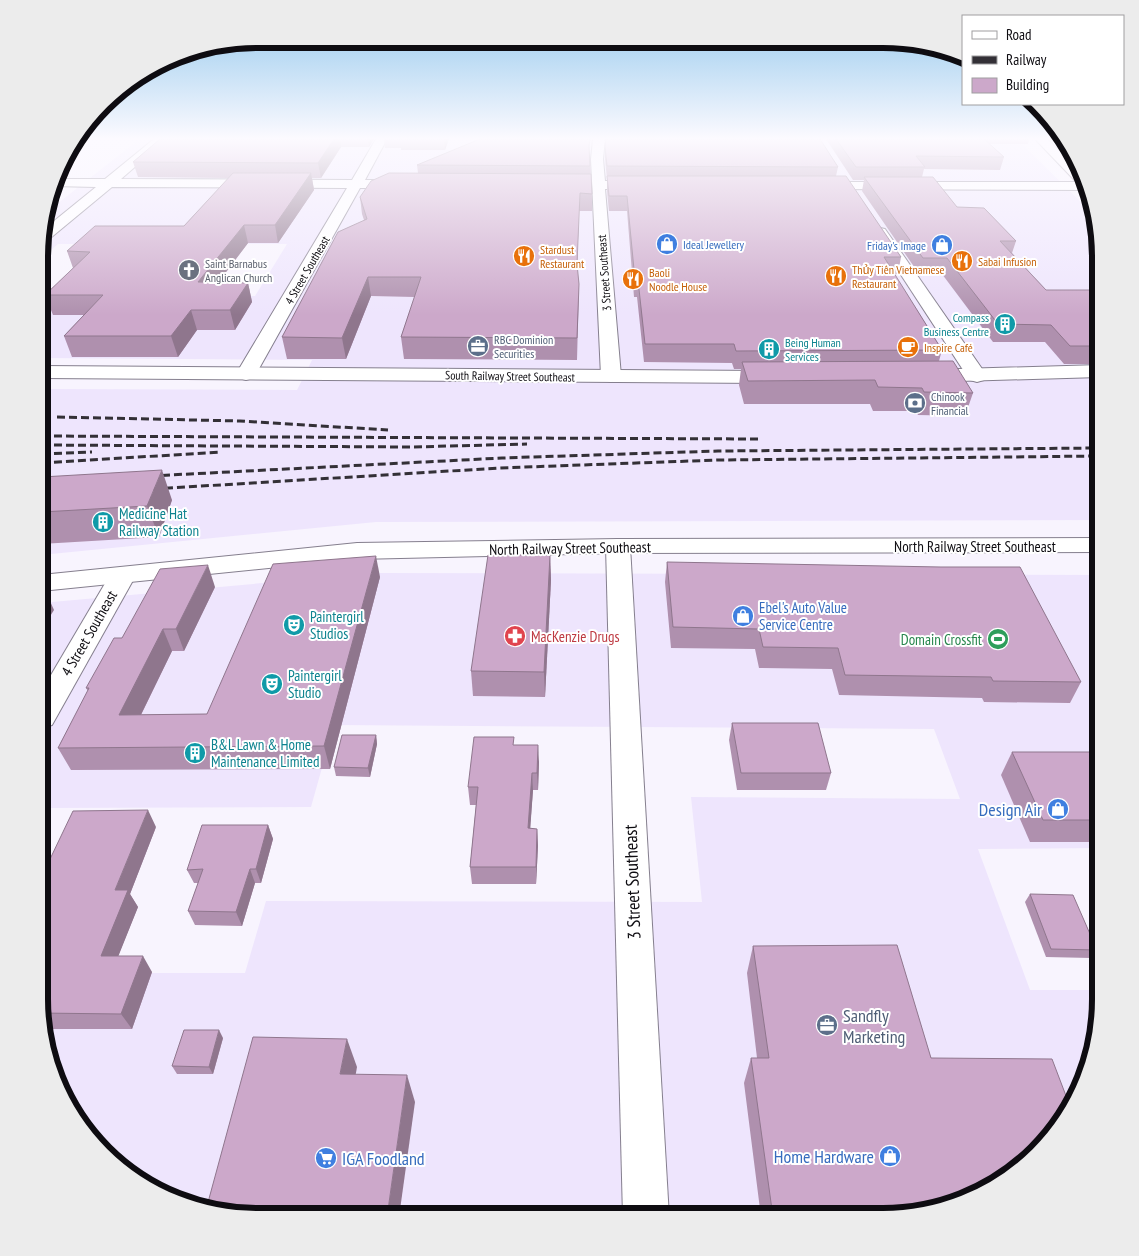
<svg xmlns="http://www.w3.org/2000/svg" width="1139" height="1256" font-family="'PT Sans Narrow',sans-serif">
	<rect width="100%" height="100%" fill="#f8f4fe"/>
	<!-- built -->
	<g fill="#eee5fd">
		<polygon points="251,139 1017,139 1094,215 1100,242 1100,520 376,522 41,555 42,389 297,390 312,360 42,358 43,295 255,296 287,244 58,244 43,257 43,215 137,141 248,142"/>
		<polygon points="374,573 1100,575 1100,848 978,849 1030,990 1100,990 1100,1014 1071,1108 1003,1181 897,1217 242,1217 148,1188 75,1120 50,1069 39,1014 39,973 245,973 266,901 702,902 691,797 960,799 934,729 334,725 311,807 46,808 40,819 41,603"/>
	</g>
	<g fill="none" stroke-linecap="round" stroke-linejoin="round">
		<!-- minor casing -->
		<g stroke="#857f8e" stroke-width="2">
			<g id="minor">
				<polygon points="154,139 167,139 121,179 352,180 376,139 387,139 365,180 406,180 412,184 406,188 360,188 256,374 253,378 246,380 239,378 236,374 347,188 112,187 48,240 43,241 43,230 96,187 53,186 56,179 105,179"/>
				<polygon points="618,539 627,541 630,546 669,1217 623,1217 606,546 609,541"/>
				<polygon points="123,567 132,569 136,575 52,725 41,728 41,692 110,575 114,569"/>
			</g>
		</g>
		<!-- tertiary casing -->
		<g stroke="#857f8e" stroke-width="2">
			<g id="tertiary">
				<polygon points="593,139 605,139 603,159 605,181 645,181 651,185 645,189 605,189 621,376 618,380 611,382 604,380 601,376 591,159"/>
				<polygon points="815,182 1087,182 1089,190 810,189 809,186 810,183"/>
				<polygon points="880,228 885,229 987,376 984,380 977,382 970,380 967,376 873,232 875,229"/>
				<polygon points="1100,538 1100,552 618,553 357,559 41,591 41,575 357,543 618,539"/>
			</g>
		</g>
		<!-- secondary casing -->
		<g stroke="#857f8e" stroke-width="2">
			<g id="secondary">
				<polygon points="1100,365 1100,377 926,382 919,380 916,376 919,372 926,370"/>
				<polygon points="42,366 778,371 785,373 788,377 785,381 778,383 42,378"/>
			</g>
		</g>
		<!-- primary casing -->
		<g stroke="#857f8e" stroke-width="2">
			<polygon id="primary" points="1035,139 1047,139 1082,173 1089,190 1083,189"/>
		</g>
		<!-- minor -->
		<use href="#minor" fill="#fff" fill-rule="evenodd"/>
		<!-- tertiary -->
		<use href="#tertiary" fill="#fff" fill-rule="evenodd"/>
		<!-- secondary -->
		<use href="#secondary" fill="#fff" fill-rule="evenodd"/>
		<!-- primary -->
		<use href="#primary" fill="#fff" fill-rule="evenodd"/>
		<!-- rail -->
		<g stroke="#333036" stroke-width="3" stroke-dasharray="8 4" stroke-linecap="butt">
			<polyline points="57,417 240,421 388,430"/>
			<polyline points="42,436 760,439"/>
			<polyline points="42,445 412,447 527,444"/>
			<polyline points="42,454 92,452"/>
			<polyline points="42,463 221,452"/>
			<polyline points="150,476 502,458 718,451 1100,448"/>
			<polyline points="153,489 500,468 718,460 1100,456"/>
		</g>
	</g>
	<!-- wall -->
	<g fill="#af90ae">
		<polygon points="160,139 374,139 369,147 341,147 321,178 312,178 314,190 278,243 248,243 218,283 248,283 252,302 235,330 197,330 178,357 72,357 64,336 84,315 53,315 45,295 73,268 67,251 184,226 229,178 138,177 133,162"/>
		<polygon points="384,139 449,139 445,150 401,150 401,148 385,148"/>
		<polygon points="826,139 1029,139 1028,144 990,144 1004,157 1000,170 924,169 922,177 957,207 1016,241 1012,253 1046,290 1100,290 1100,364 1064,364 1045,342 993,342 942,274 919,274 862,191 864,180 853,180"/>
		<polygon points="605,146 838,167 836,176 901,257 898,274 894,274 942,350 939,361 973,393 965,416 918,415 916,411 873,411 870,404 744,404 739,385 741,369 734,369 732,363 644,362 637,297 634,297 627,211 609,211 607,191 607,179 605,159"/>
		<polygon points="590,154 592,194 592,211 579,211 577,269 579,284 577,360 404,359 401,337 415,297 371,296 346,359 287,359 282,337 364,220 362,214 360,197 418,173 417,165"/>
		<polygon points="42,477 172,500 159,537 41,544"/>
		<polygon points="550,555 551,580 545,697 473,696 471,671"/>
		<polygon points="667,562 1081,682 1070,703 984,702 982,698 839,695 832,669 759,668 755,649 671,648 665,582"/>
		<polygon points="380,577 330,769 71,770 58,748 88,691 86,688 122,638 215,587 184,651 172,651 141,715 207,714"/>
		<polygon points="732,723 831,773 826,790 737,790 729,740"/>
		<polygon points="376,735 377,744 370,777 336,776 334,767"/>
		<polygon points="515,745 539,762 538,790 533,790 530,828 537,829 538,846 536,884 472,884 470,867 476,805 470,805 468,787"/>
		<polygon points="1012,752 1100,752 1100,842 1030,842 1001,775"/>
		<polygon points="268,825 273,839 261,883 255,883 242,926 195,925 188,911 198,883 194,883 187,870"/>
		<polygon points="156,827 130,894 138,907 118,956 152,972 132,1029 42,1029 39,1014"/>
		<polygon points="1030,894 1097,950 1091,958 1046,957 1025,902"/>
		<polygon points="753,946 931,1058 897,1217 761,1217 744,1083 751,1058 757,1058 747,973"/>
		<polygon points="223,1038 213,1074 177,1074 172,1066"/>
	</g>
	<!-- shaded-wall -->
	<g fill="#8f768d">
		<polygon points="334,139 340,139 341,147 321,178 318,163"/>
		<polygon points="368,139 374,139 369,147"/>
		<polygon points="444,139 449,139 445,150"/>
		<polygon points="311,173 314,190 278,243 275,225"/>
		<polygon points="244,225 248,243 203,302 198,282"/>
		<polygon points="368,277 371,296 346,359 342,338"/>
		<polygon points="248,283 252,302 235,330 230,310"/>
		<polygon points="191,310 197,330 178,357 171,336"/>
		<polygon points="162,470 172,500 159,537 147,506"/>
		<polygon points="550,555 551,580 545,697 544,672"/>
		<polygon points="376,556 380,577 330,769 324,746"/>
		<polygon points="208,565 215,587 184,651 176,629"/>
		<polygon points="45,590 54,610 41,631 41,595"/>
		<polygon points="163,629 172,651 130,737 119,715"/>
		<polygon points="376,735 377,744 370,777 368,768"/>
		<polygon points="538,745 539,762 538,790 537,773"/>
		<polygon points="532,773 533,790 529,846 528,828"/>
		<polygon points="148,810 156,827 130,894 138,907 112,972 101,956 115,890"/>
		<polygon points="268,825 273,839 261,883 256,869"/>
		<polygon points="537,829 538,846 536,884 536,867"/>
		<polygon points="250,869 255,883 242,926 236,912"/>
		<polygon points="143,956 152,972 132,1029 121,1014"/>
		<polygon points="219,1030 223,1038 213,1074 209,1067"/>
		<polygon points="347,1039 357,1067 351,1101 340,1074"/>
		<polygon points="407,1075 415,1102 399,1217 387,1217"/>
	</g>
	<!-- building -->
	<g fill="#cca8ca" stroke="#8f768d">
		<polygon points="160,139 334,139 318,163 133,162"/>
		<polygon points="480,139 590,139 589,146 590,166 417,165"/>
		<polygon points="606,139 820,139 838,167 607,166 605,146"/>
		<polygon points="836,139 984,139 1004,157 916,156 925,167 856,167"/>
		<polygon points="233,173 311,173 275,225 244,225 198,282 248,283 230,310 191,310 171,336 64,336 103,295 45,295 90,252 67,251 95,226 184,226"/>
		<polygon points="389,173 591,174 592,194 580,193 577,264 579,284 577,338 401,337 421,277 368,277 342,338 282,337 338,232 367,219 360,197 371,181"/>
		<polygon points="607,176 846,176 901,257 884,257 942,350 736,351 734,344 645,344 638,280 635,280 627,196 609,196"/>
		<polygon points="864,177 933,177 957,207 984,208 1016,241 1000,241 1046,290 1100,290 1100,346 1070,346 1051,325 998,324 947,258 923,258"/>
		<polygon points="953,361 973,393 924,392 922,388 878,387 875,380 748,381 742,362"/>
		<polygon points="162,470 147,506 42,512 42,477"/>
		<polygon points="488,555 550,555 544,672 471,671"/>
		<polygon points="376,556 324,746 58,748 89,688 86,688 114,638 122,638 160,569 208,565 176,629 163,629 119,715 207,714 273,564"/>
		<polygon points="667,562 941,567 1020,567 1081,682 993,681 991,677 845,675 838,648 763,647 759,629 673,627"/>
		<polygon points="41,590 45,590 41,595"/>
		<polygon points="732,723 818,723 831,773 741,773"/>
		<polygon points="342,735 376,735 368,768 334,767"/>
		<polygon points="474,737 514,737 513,745 538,745 537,773 532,773 528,828 537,829 536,867 470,867 478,787 468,787"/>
		<polygon points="1012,752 1100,752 1100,820 1043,820"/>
		<polygon points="148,810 115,890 128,890 101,956 143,956 121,1014 39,1013 40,880 73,811"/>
		<polygon points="202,825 268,825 256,869 250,869 236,912 188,911 203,869 187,870"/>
		<polygon points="1030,894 1073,895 1097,950 1051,949"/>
		<polygon points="897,945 931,1058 1052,1059 1071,1109 1003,1181 952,1206 897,1217 773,1217 751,1058 769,1058 753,946"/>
		<polygon points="184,1030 219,1030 209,1067 172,1066"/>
		<polygon points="253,1037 347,1039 340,1074 407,1075 387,1217 242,1217 207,1206"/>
	</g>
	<!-- sky -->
	<linearGradient id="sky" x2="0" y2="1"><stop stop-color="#8fc6ec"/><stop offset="0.44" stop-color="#fcfaff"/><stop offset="1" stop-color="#fcfaff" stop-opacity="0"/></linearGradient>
	<rect width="1139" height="315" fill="url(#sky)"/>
	<!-- icons -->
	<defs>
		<g id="shop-disc" transform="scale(1.125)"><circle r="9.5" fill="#3f7fe0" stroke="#fff"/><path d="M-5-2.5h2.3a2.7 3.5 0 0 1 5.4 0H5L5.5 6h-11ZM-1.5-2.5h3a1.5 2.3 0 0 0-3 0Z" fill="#fff"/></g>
		<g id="restaurant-disc" transform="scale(1.125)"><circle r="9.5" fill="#e8710a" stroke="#fff"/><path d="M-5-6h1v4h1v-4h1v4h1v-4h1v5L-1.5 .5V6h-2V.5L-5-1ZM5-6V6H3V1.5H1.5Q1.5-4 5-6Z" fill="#fff"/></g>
		<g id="church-disc" transform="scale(1.125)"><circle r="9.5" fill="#6b7280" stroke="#fff"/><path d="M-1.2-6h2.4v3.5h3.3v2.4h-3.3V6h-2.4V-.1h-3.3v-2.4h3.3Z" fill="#fff"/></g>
		<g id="building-disc" transform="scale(1.125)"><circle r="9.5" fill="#0f9aa8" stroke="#fff"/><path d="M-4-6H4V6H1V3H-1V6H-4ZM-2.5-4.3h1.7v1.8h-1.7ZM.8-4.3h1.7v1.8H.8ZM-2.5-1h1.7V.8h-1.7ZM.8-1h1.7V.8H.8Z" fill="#fff"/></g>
		<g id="office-disc" transform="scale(1.125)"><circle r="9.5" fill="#5c6f8a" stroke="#fff"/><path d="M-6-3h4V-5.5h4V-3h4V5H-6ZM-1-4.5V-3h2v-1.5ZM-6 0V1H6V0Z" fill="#fff"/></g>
		<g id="cafe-disc" transform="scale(1.125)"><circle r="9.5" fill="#e8710a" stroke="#fff"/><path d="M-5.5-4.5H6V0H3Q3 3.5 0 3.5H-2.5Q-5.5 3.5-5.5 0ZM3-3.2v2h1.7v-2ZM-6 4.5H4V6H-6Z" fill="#fff"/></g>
		<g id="bank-disc" transform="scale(1.125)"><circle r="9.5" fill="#5c6f8a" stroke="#fff"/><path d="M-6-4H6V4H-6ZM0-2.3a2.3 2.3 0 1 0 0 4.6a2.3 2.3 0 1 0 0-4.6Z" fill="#fff"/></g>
		<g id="theatre-disc" transform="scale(1.125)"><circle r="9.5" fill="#0f9aa8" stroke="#fff"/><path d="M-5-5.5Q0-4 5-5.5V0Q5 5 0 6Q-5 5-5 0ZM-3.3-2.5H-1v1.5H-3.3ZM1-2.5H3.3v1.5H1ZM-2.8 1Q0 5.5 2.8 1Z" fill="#fff"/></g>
		<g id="pharmacy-disc" transform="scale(1.125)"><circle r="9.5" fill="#e0444e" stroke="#fff"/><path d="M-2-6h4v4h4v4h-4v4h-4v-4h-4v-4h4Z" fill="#fff"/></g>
		<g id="stadium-disc" transform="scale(1.125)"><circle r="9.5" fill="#2e9e5b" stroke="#fff"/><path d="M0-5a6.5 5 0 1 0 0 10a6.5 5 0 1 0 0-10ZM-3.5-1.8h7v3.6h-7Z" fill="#fff"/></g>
		<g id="supermarket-disc" transform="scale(1.125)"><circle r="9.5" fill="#3f7fe0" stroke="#fff"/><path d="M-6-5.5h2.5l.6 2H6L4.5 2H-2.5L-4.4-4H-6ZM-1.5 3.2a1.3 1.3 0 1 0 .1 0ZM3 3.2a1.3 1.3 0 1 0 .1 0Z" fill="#fff"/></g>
	</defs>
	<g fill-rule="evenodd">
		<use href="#shop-disc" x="667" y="244"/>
		<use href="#shop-disc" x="942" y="245"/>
		<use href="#restaurant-disc" x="524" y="256"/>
		<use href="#restaurant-disc" x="962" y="261"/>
		<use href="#church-disc" x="189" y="270"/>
		<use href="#restaurant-disc" x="836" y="276"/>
		<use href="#restaurant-disc" x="633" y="279"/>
		<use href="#building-disc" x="1005" y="324"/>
		<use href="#office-disc" x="478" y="346"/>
		<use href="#cafe-disc" x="908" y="347"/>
		<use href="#building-disc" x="769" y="349"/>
		<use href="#bank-disc" x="915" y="403"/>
		<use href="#building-disc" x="103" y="522"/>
		<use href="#shop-disc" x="743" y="616"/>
		<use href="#theatre-disc" x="294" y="625"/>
		<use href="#pharmacy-disc" x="515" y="636"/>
		<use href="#stadium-disc" x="998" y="639"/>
		<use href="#theatre-disc" x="272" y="684"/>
		<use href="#building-disc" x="195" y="753"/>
		<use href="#shop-disc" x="1058" y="809"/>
		<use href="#office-disc" x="827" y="1025"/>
		<use href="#shop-disc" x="890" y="1156"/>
		<use href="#supermarket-disc" x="326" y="1158"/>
	</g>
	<g text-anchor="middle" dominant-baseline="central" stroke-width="4" stroke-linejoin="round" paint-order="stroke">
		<!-- far-shop labels -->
		<g font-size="12" fill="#366cbe" stroke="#fff" text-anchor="start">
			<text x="683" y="244">Ideal Jewellery</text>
			<text x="926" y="245" text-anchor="end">Friday's Image</text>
		</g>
		<!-- far-food labels -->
		<g font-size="12" fill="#c56008" stroke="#fff" text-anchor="start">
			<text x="540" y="249">Stardust<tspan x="540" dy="14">Restaurant</tspan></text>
			<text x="978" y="261">Sabai Infusion</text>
			<text x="852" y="269">Thủy Tiên Vietnamese<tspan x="852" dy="14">Restaurant</tspan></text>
			<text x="649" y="272">Baoli<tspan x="649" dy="14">Noodle House</tspan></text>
			<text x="924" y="347">Inspire Café</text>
		</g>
		<!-- far-worship labels -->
		<g font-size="12" fill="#5b616d" stroke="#fff" text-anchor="start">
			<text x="205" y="263">Saint Barnabus<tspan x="205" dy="14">Anglican Church</tspan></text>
		</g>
		<!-- far-street labels -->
		<g font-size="12" fill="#0e0c11" stroke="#fff">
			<text transform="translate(307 270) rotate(-60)">4 Street Southeast</text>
			<text transform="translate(604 273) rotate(-94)">3 Street Southeast</text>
			<text transform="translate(510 376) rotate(1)">South Railway Street Southeast</text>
		</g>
		<!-- far-culture labels -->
		<g font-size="12" fill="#0d838f" stroke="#fff" text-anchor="end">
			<text x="989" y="317">Compass<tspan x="989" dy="14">Business Centre</tspan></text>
			<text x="785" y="342" text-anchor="start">Being Human<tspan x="785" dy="14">Services</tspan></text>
		</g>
		<!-- far-service labels -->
		<g font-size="12" fill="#4e5e75" stroke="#fff" text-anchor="start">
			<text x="494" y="339">RBC Dominion<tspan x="494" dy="14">Securities</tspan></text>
			<text x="931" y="396">Chinook<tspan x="931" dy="14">Financial</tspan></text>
		</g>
		<!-- culture labels -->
		<g font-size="15" fill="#0d838f" stroke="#fff" text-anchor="start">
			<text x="119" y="513">Medicine Hat<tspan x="119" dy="17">Railway Station</tspan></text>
			<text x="310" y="616">Paintergirl<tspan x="310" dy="17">Studios</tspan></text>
			<text x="288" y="675">Paintergirl<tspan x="288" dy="17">Studio</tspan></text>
			<text x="211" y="744">B&amp;L Lawn &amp; Home<tspan x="211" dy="17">Maintenance Limited</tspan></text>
		</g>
		<!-- street labels -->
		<g font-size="15" fill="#0e0c11" stroke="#fff">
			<text x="975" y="546">North Railway Street Southeast</text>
			<text transform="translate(570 548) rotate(-1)">North Railway Street Southeast</text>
			<text transform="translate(89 633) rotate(-60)">4 Street Southeast</text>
		</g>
		<!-- shop labels -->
		<g font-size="15" fill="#366cbe" stroke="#fff" text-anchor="start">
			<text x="759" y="607">Ebel's Auto Value<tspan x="759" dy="17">Service Centre</tspan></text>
		</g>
		<!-- health labels -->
		<g font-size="15" fill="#be3a42" stroke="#fff" text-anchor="start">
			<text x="531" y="636">MacKenzie Drugs</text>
		</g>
		<!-- leisure labels -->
		<g font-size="15" fill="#27864d" stroke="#fff" text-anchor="end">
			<text x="982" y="639">Domain Crossfit</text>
		</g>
		<!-- near-shop labels -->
		<g font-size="18" fill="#366cbe" stroke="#fff" text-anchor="end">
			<text x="1042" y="809">Design Air</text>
			<text x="874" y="1156">Home Hardware</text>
			<text x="342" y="1158" text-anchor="start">IGA Foodland</text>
		</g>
		<!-- near-street labels -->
		<g font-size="18" fill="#0e0c11" stroke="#fff">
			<text transform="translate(632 882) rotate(-92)">3 Street Southeast</text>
		</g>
		<!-- near-service labels -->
		<g font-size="18" fill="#4e5e75" stroke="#fff" text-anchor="start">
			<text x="843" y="1015">Sandfly<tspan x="843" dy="21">Marketing</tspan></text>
		</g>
	</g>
	<!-- crop -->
	<path d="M0 0H1139V1256H0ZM257 48H883A209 209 0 0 1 1092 257V999A209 209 0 0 1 883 1208H257A209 209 0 0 1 48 999V257A209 209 0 0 1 257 48Z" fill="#ececec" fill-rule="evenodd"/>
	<path fill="none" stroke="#0e0c11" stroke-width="6" d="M257 48H883A209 209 0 0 1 1092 257V999A209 209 0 0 1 883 1208H257A209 209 0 0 1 48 999V257A209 209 0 0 1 257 48Z"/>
	<!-- legend -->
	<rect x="962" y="15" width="162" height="90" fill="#ffffff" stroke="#9f9ea0"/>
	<rect x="972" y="31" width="25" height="8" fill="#ffffff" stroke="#9f9ea0"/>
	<text x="1006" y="40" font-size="15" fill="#0e0c11">Road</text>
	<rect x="972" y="56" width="25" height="8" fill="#333036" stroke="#9f9ea0"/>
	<text x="1006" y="65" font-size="15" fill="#0e0c11">Railway</text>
	<rect x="972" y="78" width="25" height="15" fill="#cca8ca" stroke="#9f9ea0"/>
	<text x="1006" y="90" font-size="15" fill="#0e0c11">Building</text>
</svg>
